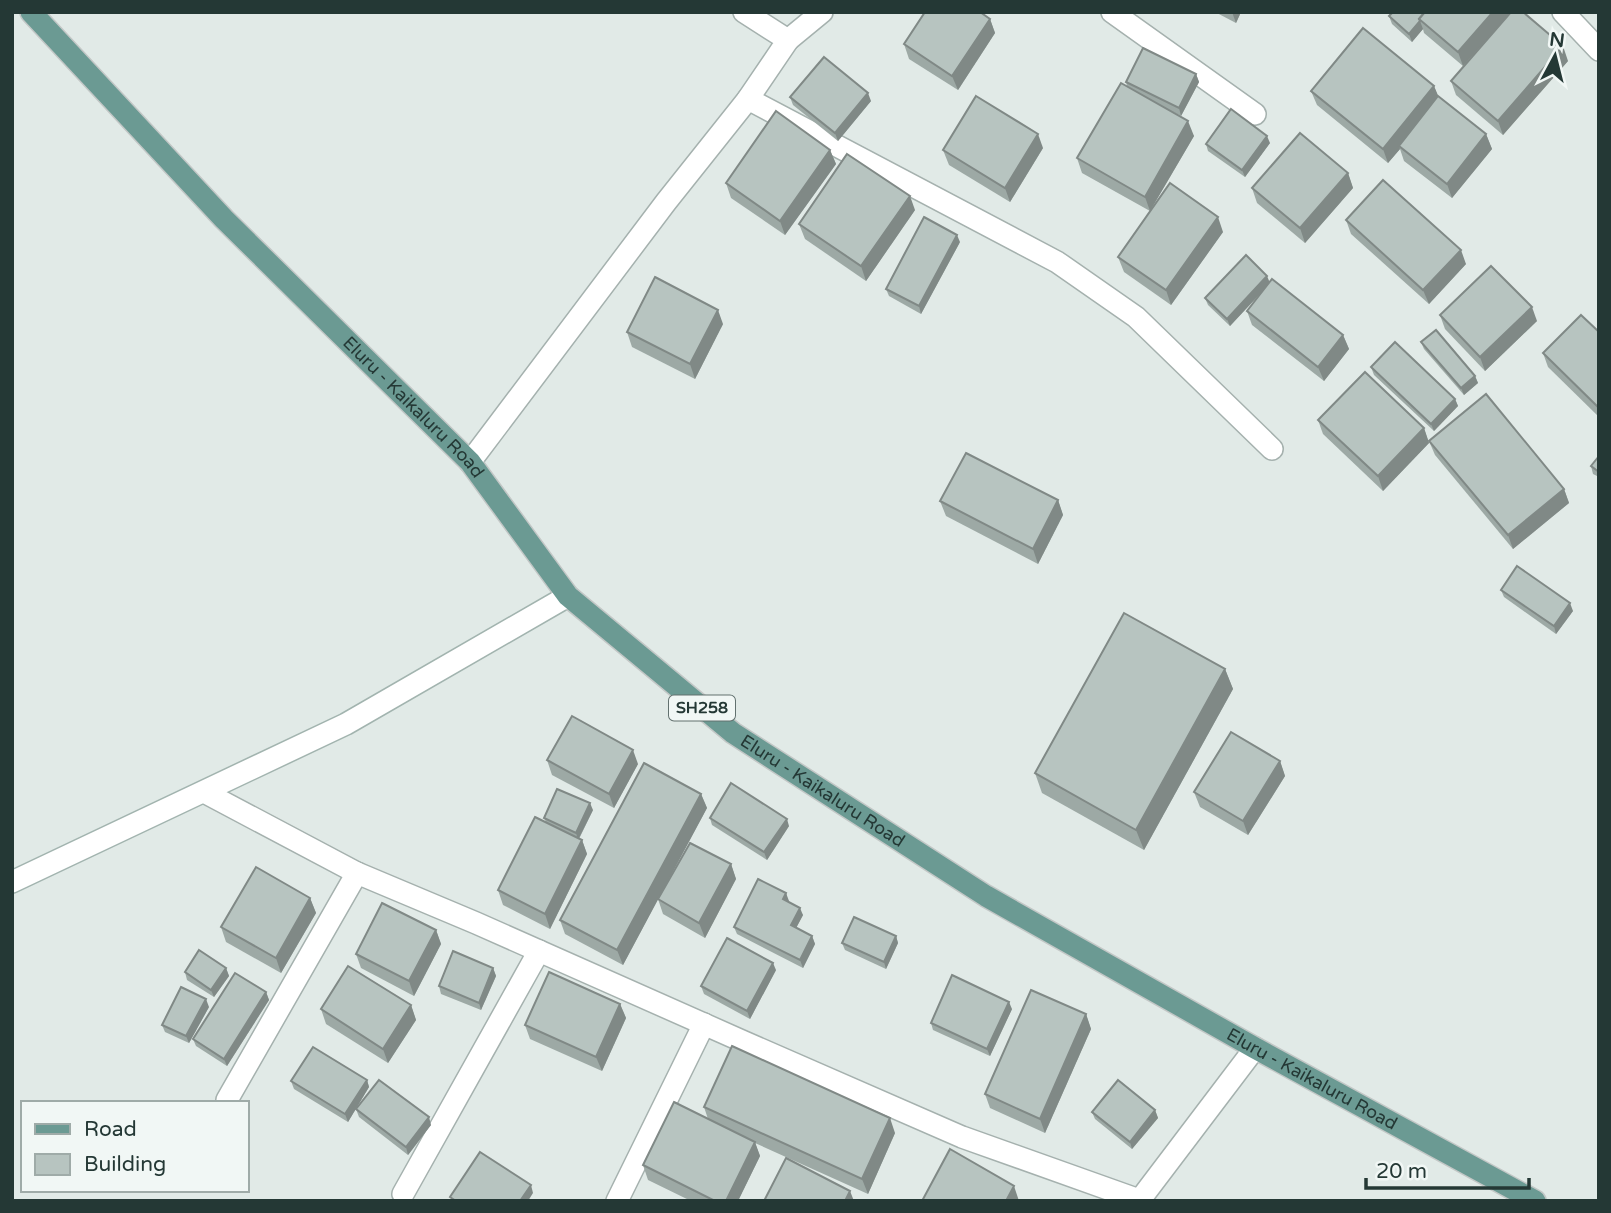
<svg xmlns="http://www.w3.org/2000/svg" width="1611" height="1213" font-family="'Varela Round',sans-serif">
	<rect width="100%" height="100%" fill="#e1eae7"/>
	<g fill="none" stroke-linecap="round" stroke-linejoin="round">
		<!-- minor casing -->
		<g stroke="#a5b1ae" stroke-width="24">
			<g id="minor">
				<polyline points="1112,12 1255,114"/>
				<polyline points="1563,12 1599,50"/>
				<polyline points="788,40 822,12"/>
				<polyline points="748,99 1057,262 1136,317 1272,449"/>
				<polyline points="470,462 666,202 748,99 788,40 744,12"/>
				<polyline points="204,792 357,873 476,923 742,1041 962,1137 1139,1200"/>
				<polyline points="227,1100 357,873"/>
				<polyline points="403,1194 539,951"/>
				<polyline points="617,1201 704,1024"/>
				<polyline points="1139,1201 1255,1048"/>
			</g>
		</g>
		<!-- secondary casing -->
		<g stroke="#a2b4af" stroke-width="24">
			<polyline id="secondary" points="12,882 346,724 568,596"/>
		</g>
		<!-- primary casing -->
		<g stroke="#c2c7c6" stroke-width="24">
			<g id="primary">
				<path id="s1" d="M31,12l193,207 246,243 98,134 165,137 253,163 269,152 280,153"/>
			</g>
		</g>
		<!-- minor -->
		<use href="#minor" stroke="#fff" stroke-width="21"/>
		<!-- secondary -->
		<use href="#secondary" stroke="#fff" stroke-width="21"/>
		<!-- primary -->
		<use href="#primary" stroke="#6b9a93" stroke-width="21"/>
	</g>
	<!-- wall -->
	<g fill="#9da9a5">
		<polygon points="1215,12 1241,12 1236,23"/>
		<polygon points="1511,12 1463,66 1424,33 1423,29 1412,42 1392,24 1389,16"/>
		<polygon points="990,19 995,33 958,90 909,59 904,44"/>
		<polygon points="1568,61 1503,135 1456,95 1451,81"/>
		<polygon points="1196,74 1199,82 1181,116 1165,108 1194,136 1150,211 1082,173 1077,158 1127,86 1126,82"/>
		<polygon points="1434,86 1438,97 1486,134 1492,149 1452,198 1404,161 1400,149 1388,163 1317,105 1311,91"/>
		<polygon points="790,97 871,101 838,141 793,105"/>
		<polygon points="1270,143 1245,177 1208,151 1206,144"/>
		<polygon points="1043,148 1010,202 949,165 943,150"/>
		<polygon points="830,150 836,164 785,235 731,198 726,183"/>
		<polygon points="1348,173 1353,188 1305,243 1257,203 1252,188"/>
		<polygon points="915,210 866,281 805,239 799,224"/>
		<polygon points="1346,220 1466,264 1429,304 1351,234"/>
		<polygon points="1223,232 1171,305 1124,272 1118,257"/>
		<polygon points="960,242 921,314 889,296 886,289"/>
		<polygon points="1270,282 1343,335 1349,349 1324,381 1252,325 1247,311 1261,293 1230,326 1208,305 1205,298"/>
		<polygon points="1440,315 1537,321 1485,371 1445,329"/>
		<polygon points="723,324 695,379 632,347 627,332"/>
		<polygon points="1599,332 1599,417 1548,367 1543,353"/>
		<polygon points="1421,342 1475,376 1478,383 1464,395 1424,349"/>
		<polygon points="1371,367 1455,399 1458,406 1434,431 1374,375"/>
		<polygon points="1318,420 1424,428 1429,443 1383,491 1323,434"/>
		<polygon points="1429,441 1564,489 1569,503 1513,549 1435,455"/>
		<polygon points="1599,456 1599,477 1593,474 1591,466"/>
		<polygon points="1058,500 1063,515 1038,564 946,516 940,501"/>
		<polygon points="1501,590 1573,611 1556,634 1504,597"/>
		<polygon points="1225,669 1233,689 1144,850 1042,793 1035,773"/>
		<polygon points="547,760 638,764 614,808 552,775"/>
		<polygon points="1280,761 1285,776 1248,835 1200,807 1194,792"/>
		<polygon points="701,794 707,808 659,897 731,864 736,879 705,938 663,914 658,899 623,965 565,934 560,920"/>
		<polygon points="593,810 579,839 582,840 587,854 550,929 503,905 498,890 546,822 544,818"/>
		<polygon points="710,818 789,826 767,860 712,825"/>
		<polygon points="786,893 788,902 803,915 796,928 812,936 815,944 803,968 737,934 734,927"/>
		<polygon points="310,898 316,913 281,973 226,942 221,927"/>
		<polygon points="436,930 441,944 414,996 361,968 356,954"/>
		<polygon points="896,936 898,943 886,969 845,950 842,943"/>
		<polygon points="226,968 229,976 214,997 187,980 185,972"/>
		<polygon points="493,968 496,976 481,1010 441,994 439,986"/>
		<polygon points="776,970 750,1019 704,994 701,986"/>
		<polygon points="266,992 269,1000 227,1066 196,1046 193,1039"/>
		<polygon points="620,1004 626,1018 602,1071 530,1039 525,1025"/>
		<polygon points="411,1005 416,1020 388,1063 326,1024 321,1009"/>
		<polygon points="209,1007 189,1043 165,1032 162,1025"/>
		<polygon points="1012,1009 990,1056 933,1030 931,1023"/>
		<polygon points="1086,1014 1091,1029 1045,1133 990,1108 985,1094"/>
		<polygon points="367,1080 369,1087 348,1122 294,1089 291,1081"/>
		<polygon points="704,1107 895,1133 868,1194 755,1143 760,1156 738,1201 691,1201 648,1180 643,1165 708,1119"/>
		<polygon points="356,1109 431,1125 408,1155 359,1117"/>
		<polygon points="1155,1110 1158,1118 1132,1149 1095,1119 1092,1112"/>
	</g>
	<!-- shaded-wall -->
	<g fill="#808986">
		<polygon points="1232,12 1241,12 1236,23"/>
		<polygon points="1493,12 1511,12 1463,66 1458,52"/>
		<polygon points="990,19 995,33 958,90 952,76"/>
		<polygon points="1420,21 1423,29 1412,42 1409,34"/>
		<polygon points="1563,46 1568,61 1503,135 1498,121"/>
		<polygon points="1196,74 1199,82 1181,116 1179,108"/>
		<polygon points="1434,86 1440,100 1399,146 1400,149 1388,163 1383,149"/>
		<polygon points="868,93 871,101 838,141 835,133"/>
		<polygon points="1188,121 1194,136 1150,211 1145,197"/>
		<polygon points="1038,134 1043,148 1010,202 1005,188"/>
		<polygon points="1486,134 1492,149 1452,198 1447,184"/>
		<polygon points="1267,136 1270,143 1245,177 1242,170"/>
		<polygon points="830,150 836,164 785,235 780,221"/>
		<polygon points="1348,173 1353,188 1305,243 1300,228"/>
		<polygon points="910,196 915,210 866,281 861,266"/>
		<polygon points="1218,217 1223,232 1171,305 1166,290"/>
		<polygon points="957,235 960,242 921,314 919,306"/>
		<polygon points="1461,250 1466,264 1429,304 1423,290"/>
		<polygon points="1267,276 1270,283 1230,326 1227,319"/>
		<polygon points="1532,307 1537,321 1485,371 1480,357"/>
		<polygon points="718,310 723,324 695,379 690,364"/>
		<polygon points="1343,335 1349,349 1324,381 1318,367"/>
		<polygon points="1475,376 1478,383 1464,395 1461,388"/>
		<polygon points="1455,399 1458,406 1434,431 1431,424"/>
		<polygon points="1424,428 1429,443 1383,491 1378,476"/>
		<polygon points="1564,489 1569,503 1513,549 1508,535"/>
		<polygon points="1058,500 1063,515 1038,564 1033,549"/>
		<polygon points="1570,603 1573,611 1556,634 1554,626"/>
		<polygon points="1225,669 1233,689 1144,850 1136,830"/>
		<polygon points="633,750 638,764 614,808 609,794"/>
		<polygon points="1280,761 1285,776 1248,835 1243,821"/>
		<polygon points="701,794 707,808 623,965 617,950"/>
		<polygon points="590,803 593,810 578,840 576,833"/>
		<polygon points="787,819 789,826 767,860 764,852"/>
		<polygon points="582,840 587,854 550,929 545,914"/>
		<polygon points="731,864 736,879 705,938 699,923"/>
		<polygon points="786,893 789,901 786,907 783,899"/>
		<polygon points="310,898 316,913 281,973 276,958"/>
		<polygon points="800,908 803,915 794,932 791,925"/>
		<polygon points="436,930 441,944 414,996 409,981"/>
		<polygon points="812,936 815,944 803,968 800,960"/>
		<polygon points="896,936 898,943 886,969 884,962"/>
		<polygon points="773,963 776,970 750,1019 747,1011"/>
		<polygon points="226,968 229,976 214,997 211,990"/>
		<polygon points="493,968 496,976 481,1010 479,1003"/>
		<polygon points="266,992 269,1000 227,1066 224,1059"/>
		<polygon points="206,999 209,1007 189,1043 186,1036"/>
		<polygon points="1009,1002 1012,1009 990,1056 987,1049"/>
		<polygon points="620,1004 626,1018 602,1071 596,1057"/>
		<polygon points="411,1005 416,1020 388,1063 383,1049"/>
		<polygon points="1086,1014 1091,1029 1045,1133 1040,1119"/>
		<polygon points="367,1080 369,1087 348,1122 345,1114"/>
		<polygon points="1155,1110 1158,1118 1132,1149 1130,1142"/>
		<polygon points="429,1117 431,1125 408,1155 406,1147"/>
		<polygon points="890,1118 895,1133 868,1194 862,1179"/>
		<polygon points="755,1142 760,1156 738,1201 726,1201"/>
		<polygon points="531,1185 533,1193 528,1201 520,1201"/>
		<polygon points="1014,1186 1019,1201 1006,1201"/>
		<polygon points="850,1191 854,1201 845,1201"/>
	</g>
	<!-- building -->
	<g fill="#b7c4c0" stroke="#808986" stroke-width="2">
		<polygon points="925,12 980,12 990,19 952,76 904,44"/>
		<polygon points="1393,12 1425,12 1419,19 1420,21 1409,34 1389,16"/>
		<polygon points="1425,12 1493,12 1458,52 1419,19"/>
		<polygon points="1511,12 1523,12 1563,46 1498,121 1451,81"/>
		<polygon points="1363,28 1434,86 1383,149 1311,91"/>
		<polygon points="1143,48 1196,74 1179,108 1126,82"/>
		<polygon points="824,57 868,93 835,133 790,97"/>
		<polygon points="1121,83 1188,121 1145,197 1077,158"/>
		<polygon points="976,96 1038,134 1005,188 943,150"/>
		<polygon points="1438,96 1486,134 1447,184 1399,146"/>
		<polygon points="1231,109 1267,136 1242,170 1206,144"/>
		<polygon points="776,111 830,150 780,221 726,183"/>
		<polygon points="1300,133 1348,173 1300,228 1252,188"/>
		<polygon points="847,154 910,196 861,266 799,224"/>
		<polygon points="1383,180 1461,250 1423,290 1346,220"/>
		<polygon points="1170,183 1218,217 1166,290 1118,257"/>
		<polygon points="924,217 957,235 919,306 886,289"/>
		<polygon points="1246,255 1267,276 1227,319 1205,298"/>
		<polygon points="1491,266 1532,307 1480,357 1440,315"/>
		<polygon points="655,277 718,310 690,364 627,332"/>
		<polygon points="1272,279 1343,335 1318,367 1247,311"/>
		<polygon points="1581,315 1599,332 1599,408 1543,353"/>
		<polygon points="1436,330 1475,376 1461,388 1421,342"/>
		<polygon points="1395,342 1455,399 1431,424 1371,367"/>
		<polygon points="1365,372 1424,428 1378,476 1318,420"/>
		<polygon points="1486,394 1564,489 1508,535 1429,441"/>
		<polygon points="966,453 1058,500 1033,549 940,501"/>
		<polygon points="1599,456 1599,472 1591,466"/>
		<polygon points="1517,566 1570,603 1554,626 1501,590"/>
		<polygon points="1124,613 1225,669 1136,830 1035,773"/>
		<polygon points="572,716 633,750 609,794 547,760"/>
		<polygon points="1231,732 1280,761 1243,821 1194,792"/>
		<polygon points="644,763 701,794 617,950 560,920"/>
		<polygon points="731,783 787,819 764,852 710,818"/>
		<polygon points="557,789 590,803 576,833 544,818"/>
		<polygon points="535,817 582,840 545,914 498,890"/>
		<polygon points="690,843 731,864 699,923 658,899"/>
		<polygon points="256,867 310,898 276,958 221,927"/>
		<polygon points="758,879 786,893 783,899 800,908 791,925 812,936 800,960 734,927"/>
		<polygon points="382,903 436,930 409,981 356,954"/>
		<polygon points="854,917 896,936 884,962 842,943"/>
		<polygon points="727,938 773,963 747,1011 701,986"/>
		<polygon points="199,950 226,968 211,990 185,972"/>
		<polygon points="453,951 493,968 479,1003 439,986"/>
		<polygon points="348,966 411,1005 383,1049 321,1009"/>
		<polygon points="549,972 620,1004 596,1057 525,1025"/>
		<polygon points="235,973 266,992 224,1059 193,1039"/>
		<polygon points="952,975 1009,1002 987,1049 931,1023"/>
		<polygon points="181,987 206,999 186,1036 162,1025"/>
		<polygon points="1031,990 1086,1014 1040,1119 985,1094"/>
		<polygon points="732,1046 890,1118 862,1179 704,1107"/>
		<polygon points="313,1047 367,1080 345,1114 291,1081"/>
		<polygon points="379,1080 429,1117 406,1147 356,1109"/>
		<polygon points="1118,1080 1155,1110 1130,1142 1092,1112"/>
		<polygon points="674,1102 755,1142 726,1201 715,1201 643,1165"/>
		<polygon points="950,1149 1014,1186 1006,1201 922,1201"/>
		<polygon points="480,1152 531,1185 520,1201 456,1201 450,1197"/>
		<polygon points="786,1158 850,1191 845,1201 764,1201"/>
	</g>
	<g text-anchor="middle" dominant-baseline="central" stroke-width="5" stroke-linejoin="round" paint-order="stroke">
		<!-- shield labels -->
		<rect fill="#f1f7f5" stroke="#62716f" stroke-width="2" x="669" y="695.5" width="66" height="25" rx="5"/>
		<g font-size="16" font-weight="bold" fill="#243835">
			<text x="702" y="708">SH258</text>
		</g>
		<!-- street labels -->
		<g font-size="18" fill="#243835" stroke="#f1f7f5">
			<text stroke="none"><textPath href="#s1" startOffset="550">Eluru - Kaikaluru Road</textPath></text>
			<text stroke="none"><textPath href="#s1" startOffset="1116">Eluru - Kaikaluru Road</textPath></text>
			<text stroke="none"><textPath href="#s1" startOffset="1684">Eluru - Kaikaluru Road</textPath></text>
		</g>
	</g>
	<!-- border -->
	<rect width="1611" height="1213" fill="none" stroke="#243835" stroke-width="28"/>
	<!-- legend -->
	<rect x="21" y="1101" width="228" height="91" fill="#f1f7f5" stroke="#9faba8" stroke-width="2"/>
	<rect x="35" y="1124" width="35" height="10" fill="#6b9a93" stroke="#9faba8" stroke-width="2"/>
	<text x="84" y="1136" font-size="21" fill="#243835">Road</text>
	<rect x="35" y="1154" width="35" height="21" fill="#b7c4c0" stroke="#9faba8" stroke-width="2"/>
	<text x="84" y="1171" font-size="21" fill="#243835">Building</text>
	<!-- north arrow -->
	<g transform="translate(1555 56) rotate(7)" stroke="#f1f7f5" stroke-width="5" paint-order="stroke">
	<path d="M0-5L12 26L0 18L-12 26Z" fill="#243835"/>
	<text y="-10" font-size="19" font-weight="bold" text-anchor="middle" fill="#243835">N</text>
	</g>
	<!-- scale -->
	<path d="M1366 1178v10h163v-10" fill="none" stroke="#243835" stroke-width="3.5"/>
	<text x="1376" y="1178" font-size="21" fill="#243835" stroke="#f1f7f5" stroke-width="5" paint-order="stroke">20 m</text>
</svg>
